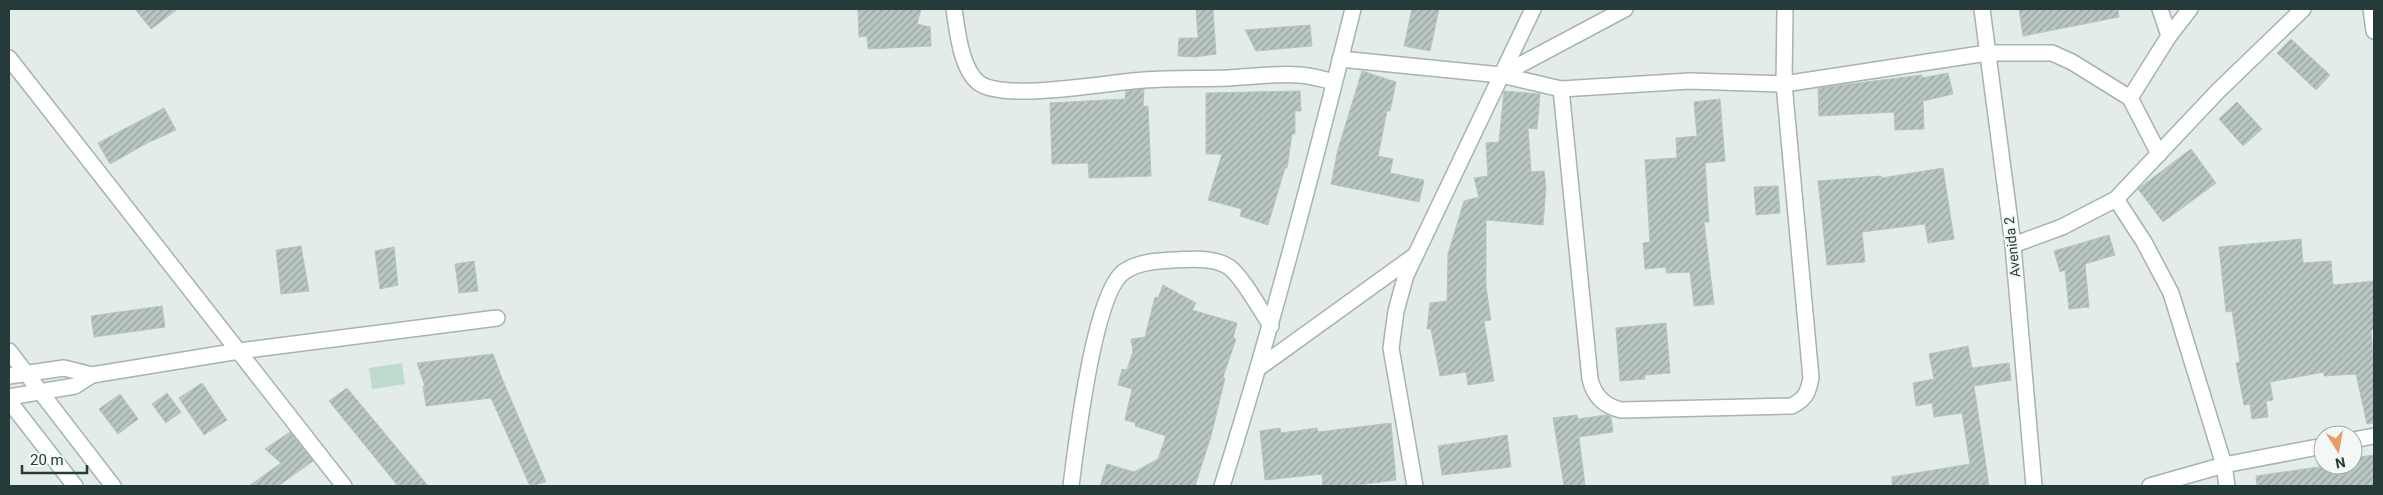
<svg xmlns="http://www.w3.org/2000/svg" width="2383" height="495" font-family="Roboto,sans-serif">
	<defs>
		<pattern id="building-hatch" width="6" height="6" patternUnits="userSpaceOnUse" patternTransform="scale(1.25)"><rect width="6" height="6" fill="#b9c6c3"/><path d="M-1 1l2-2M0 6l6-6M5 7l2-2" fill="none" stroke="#96a29f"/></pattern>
	</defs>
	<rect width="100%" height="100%" fill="#e3ece9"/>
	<!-- green -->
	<polygon fill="#bedbcb" points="402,363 405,384 372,389 369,368"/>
	<!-- building -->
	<g fill="url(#building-hatch)" stroke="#b6c5c1">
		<polygon points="135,9 178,9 151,29"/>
		<polygon points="858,9 921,9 917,24 930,27 931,46 868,49 867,36 859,37"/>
		<polygon points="1196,9 1213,9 1216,54 1195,57 1178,56 1179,38 1198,38"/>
		<polygon points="1412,9 1439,9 1430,51 1404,46"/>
		<polygon points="2019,9 2118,9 2119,17 2023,36"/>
		<polygon points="1310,25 1312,46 1256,51 1245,30"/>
		<polygon points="2291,39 2330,75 2316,90 2277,53"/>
		<polygon points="1362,71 1396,82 1390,111 1387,111 1378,156 1393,159 1390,173 1424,180 1419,202 1331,184 1338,149"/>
		<polygon points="1948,73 1953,94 1923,101 1924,129 1895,130 1894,112 1819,116 1818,88 1922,75 1922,78"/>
		<polygon points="1144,89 1143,107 1148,106 1151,176 1089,178 1088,163 1052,164 1050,103 1125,99 1126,91"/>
		<polygon points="1300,91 1301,111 1295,111 1295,134 1292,134 1287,168 1285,168 1268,225 1240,216 1242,209 1208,200 1222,154 1206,154 1206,93"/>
		<polygon points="1504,91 1540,94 1537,129 1528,128 1531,172 1544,171 1546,187 1543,225 1486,220 1486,287 1491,320 1484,321 1494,381 1468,385 1466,372 1440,376 1431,329 1427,329 1430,303 1447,301 1448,254 1464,201 1479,197 1474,178 1488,176 1486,143 1499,142"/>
		<polygon points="1720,99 1725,161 1705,163 1709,222 1704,222 1714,304 1694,306 1690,272 1666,273 1666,267 1645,269 1643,243 1650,242 1645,160 1677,158 1676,138 1697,136 1694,102"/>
		<polygon points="2237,102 2262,129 2243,146 2219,119"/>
		<polygon points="164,108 176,130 147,143 110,164 98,143"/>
		<polygon points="2191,149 2216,183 2163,222 2138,189"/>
		<polygon points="1943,168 1954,239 1928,243 1925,224 1862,232 1865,262 1827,265 1818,181 1881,176 1882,178"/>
		<polygon points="1778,186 1780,213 1756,215 1754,187"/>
		<polygon points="2109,235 2115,255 2085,264 2089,307 2069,309 2065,270 2060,272 2054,251"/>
		<polygon points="2301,239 2303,263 2331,261 2333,285 2374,281 2374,329 2371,330 2374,367 2374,423 2367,424 2356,374 2324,376 2324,372 2270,382 2273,400 2266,401 2268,417 2252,419 2250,404 2244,405 2236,363 2240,362 2232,311 2226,312 2219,247"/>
		<polygon points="301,246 309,291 281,294 276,250"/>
		<polygon points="394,247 398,285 380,289 375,251"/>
		<polygon points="474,261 478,291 459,293 455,264"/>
		<polygon points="1163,285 1196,303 1192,310 1237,323 1233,338 1236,339 1223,377 1225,378 1211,436 1195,486 1100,486 1107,464 1134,472 1158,459 1166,436 1135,426 1136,423 1125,420 1132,389 1118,385 1122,369 1127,370 1133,351 1131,339 1145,337 1155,297 1158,298"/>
		<polygon points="162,306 165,327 94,337 91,316"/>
		<polygon points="1666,323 1670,373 1645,375 1645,379 1620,381 1616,328"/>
		<polygon points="1968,346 1972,368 2009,363 2011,380 1974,386 1989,486 1892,486 1892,477 1970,464 1962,413 1934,417 1932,403 1916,406 1913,383 1934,379 1929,354"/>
		<polygon points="493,354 501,376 546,482 530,486 491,398 426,406 423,386 425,386 417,363"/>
		<polygon points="202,383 227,420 204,435 179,398"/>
		<polygon points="347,388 411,465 428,486 398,486 329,401"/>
		<polygon points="167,393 181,412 166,423 152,404"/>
		<polygon points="120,394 138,419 118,434 99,409"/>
		<polygon points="1577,415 1578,419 1606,415 1611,417 1613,432 1579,437 1585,486 1564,486 1553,418"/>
		<polygon points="1391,423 1396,480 1350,486 1323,486 1322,474 1265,480 1260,431 1280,428 1281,433 1317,428 1318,432"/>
		<polygon points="290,432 313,461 278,486 249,486 281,463 265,449"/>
		<polygon points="1507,435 1511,467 1442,475 1438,446"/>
		<polygon points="2374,455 2374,486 2257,486 2256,476 2332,465 2355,465 2354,458"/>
	</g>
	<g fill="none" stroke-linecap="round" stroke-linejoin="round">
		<!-- street casing -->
		<g stroke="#a6b3b1" stroke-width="18">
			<g id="street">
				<path d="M954,9c3,20 7,61 25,74 26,19 130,-1 165,-3 28,-2 56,-1 84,-2 24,-1 48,-5 72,-3 12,1 23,4 34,7"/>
				<polyline points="1982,9 2013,245 2034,486"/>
				<polyline points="2160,9 2169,36"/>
				<polyline points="2371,9 2374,31"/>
				<polyline points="9,58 344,486"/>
				<polyline points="1340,59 1501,75 1561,89 1690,81 1784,84 1987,53 2052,53 2072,62 2130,98 2159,154"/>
				<polyline points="1501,75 1625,9"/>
				<path d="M1561,89l29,290c4,17 14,27 31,31l171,-4c14,-8 16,-13 19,-28l-27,-294 1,-75"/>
				<polyline points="2130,98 2169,36 2190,9"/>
				<polyline points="2116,199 2144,242 2171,293 2224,465 2227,486"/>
				<polyline points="2013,245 2062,227 2116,199 2218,91 2303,9"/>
				<polyline points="1260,367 1414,256"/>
				<polyline points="9,376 64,368 92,375 239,351 497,318"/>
				<polyline points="9,397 75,386 92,375"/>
				<polyline points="2353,440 2374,436"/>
				<path d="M1071,486c5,-39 23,-196 54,-215 14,-9 31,-10 48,-11 16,-1 41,-3 56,7 13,9 32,44 42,59"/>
				<polyline points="1415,486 1391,348 1396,311 1406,275 1533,9"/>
				<polyline points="2150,486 2224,465 2323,446"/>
			</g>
		</g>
		<!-- secondary casing -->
		<g stroke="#a2b6b3" stroke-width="18">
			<g id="secondary">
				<polyline points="9,351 113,486"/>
				<polyline points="9,401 75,486"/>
				<path d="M1222,486c50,-158 91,-317 131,-477"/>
			</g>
		</g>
		<!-- street -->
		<use href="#street" stroke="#fff" stroke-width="15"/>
		<!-- secondary -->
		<use href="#secondary" stroke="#fff" stroke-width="15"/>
	</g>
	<g text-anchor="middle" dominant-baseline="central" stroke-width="4" stroke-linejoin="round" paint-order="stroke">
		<!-- street labels -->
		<g font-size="14" fill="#243b39" stroke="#f3f8f7">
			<text transform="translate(2012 247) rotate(-96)">Avenida 2</text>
		</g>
	</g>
	<!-- border -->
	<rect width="2383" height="495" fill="none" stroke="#243b39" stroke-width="20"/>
	<!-- north arrow -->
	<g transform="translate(2338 450) rotate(169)"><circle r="24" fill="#f3f8f7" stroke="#a0acab"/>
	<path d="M0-4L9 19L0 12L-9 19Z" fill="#e59e68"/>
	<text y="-8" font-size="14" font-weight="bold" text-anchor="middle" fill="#243b39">N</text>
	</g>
	<!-- scale -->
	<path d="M22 465v8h65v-8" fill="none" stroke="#243b39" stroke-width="2.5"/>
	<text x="30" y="465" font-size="15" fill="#243b39" stroke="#f3f8f7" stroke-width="4" paint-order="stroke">20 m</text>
</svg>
